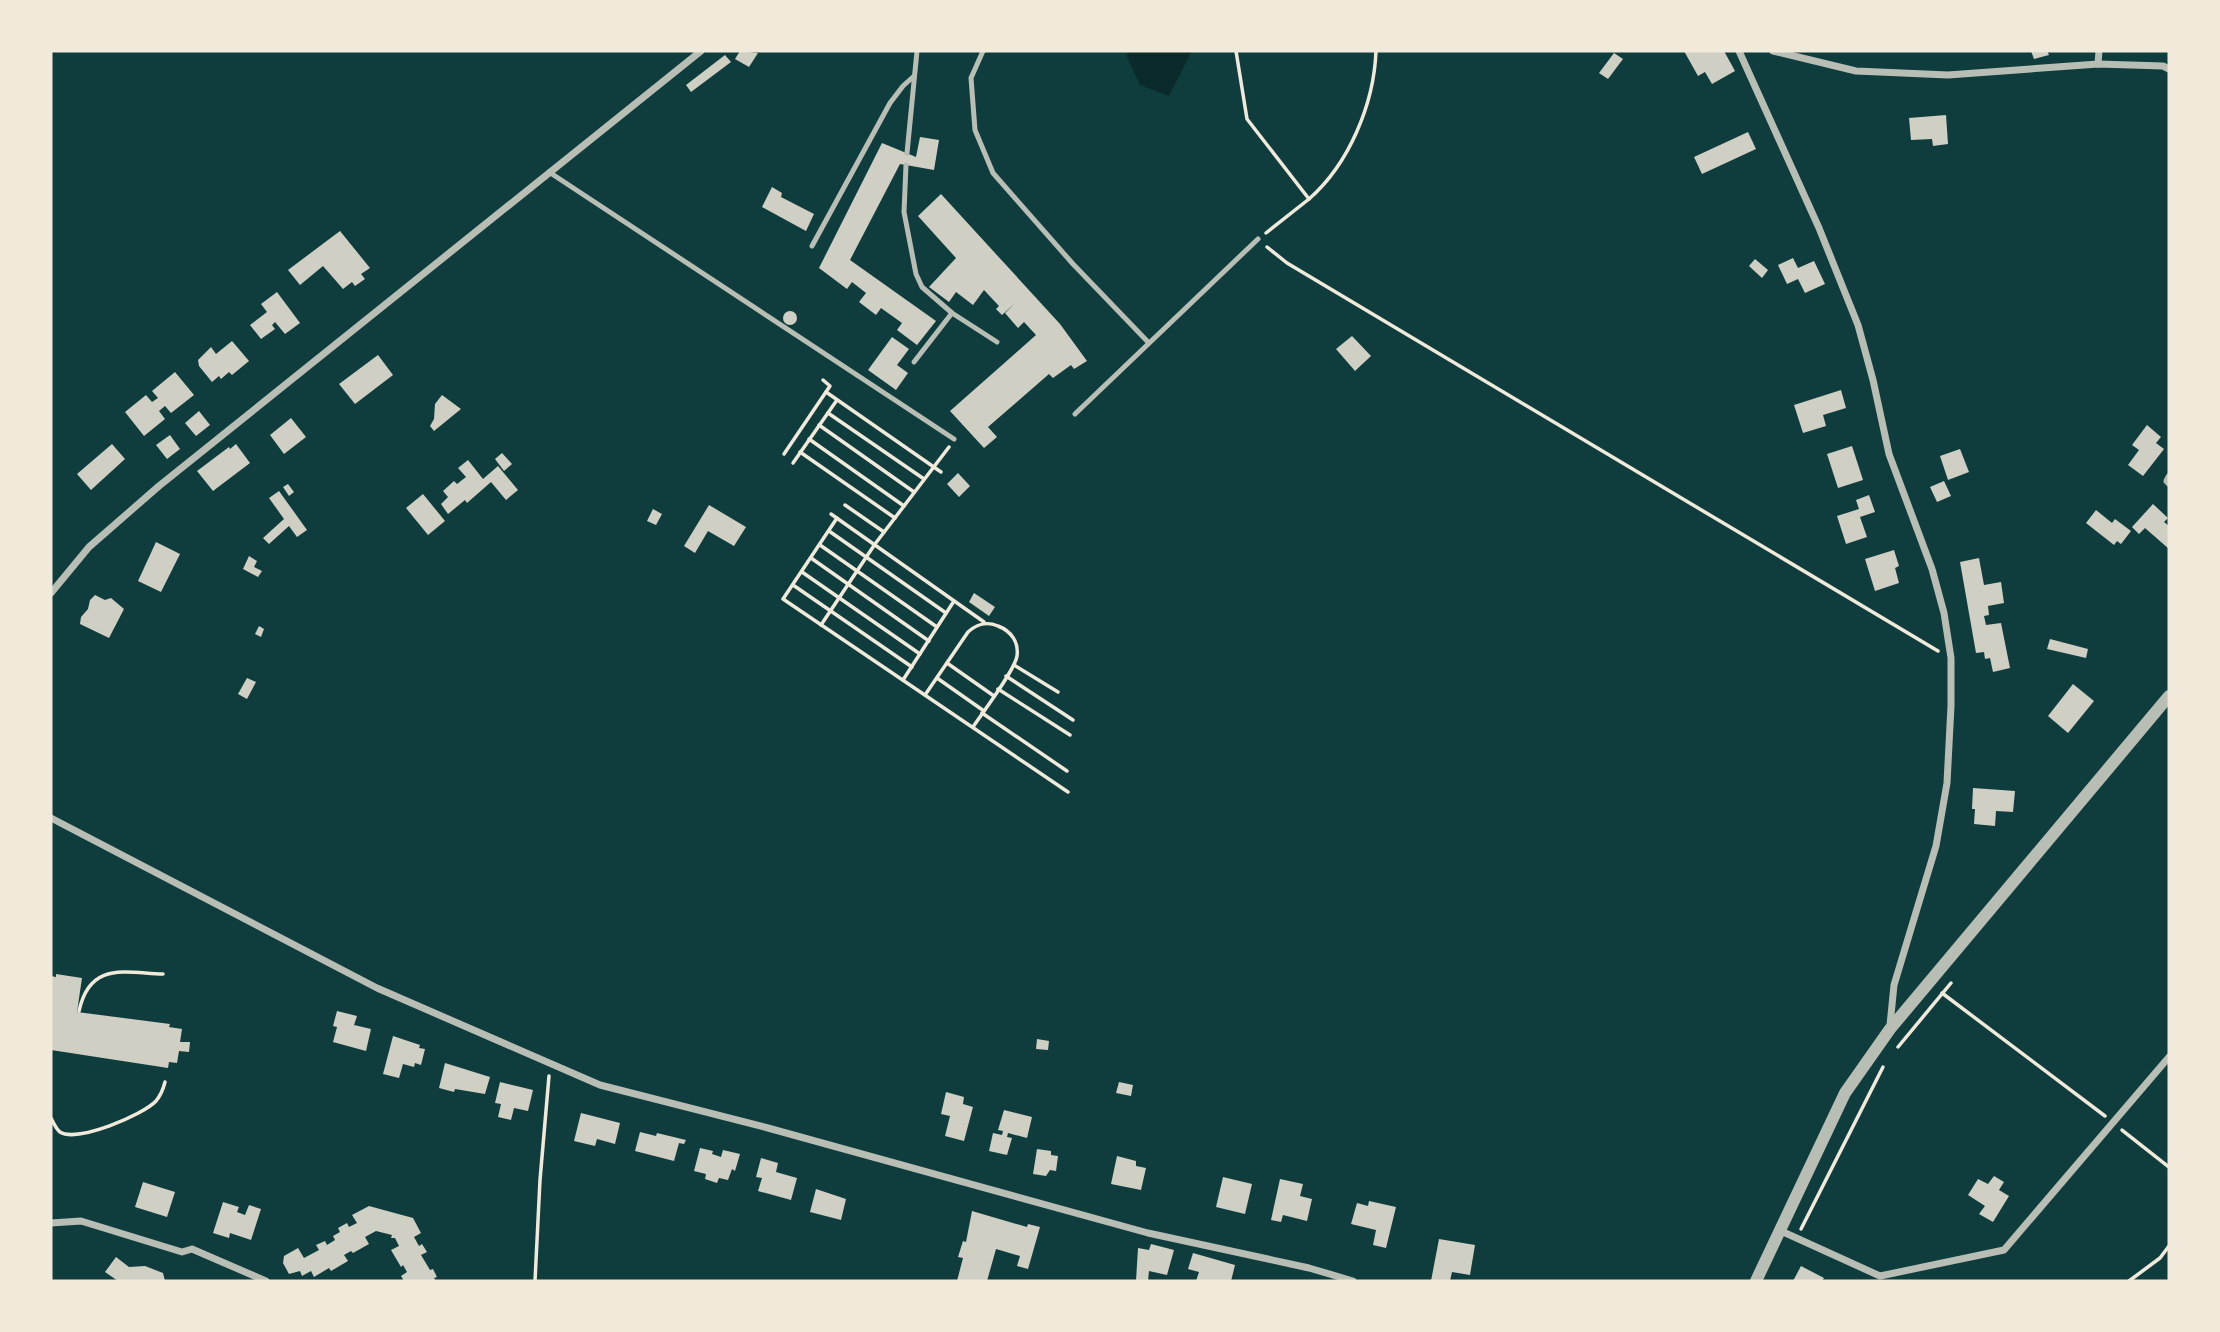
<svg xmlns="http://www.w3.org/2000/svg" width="2220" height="1332" font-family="'Space Grotesk',sans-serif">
	<rect width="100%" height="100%" fill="#0f3d3e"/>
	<!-- water -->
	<polygon fill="#0a2a2b" points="1128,51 1192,51 1169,96 1140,85 1127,57"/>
	<!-- building -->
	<g fill="#cfcfc3">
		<polygon points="740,51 758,53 749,67 735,59"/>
		<polygon points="1684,51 1724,51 1735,71 1712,84 1705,72 1698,76"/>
		<polygon points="2031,51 2047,51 2049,55 2034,59"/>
		<polygon points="1614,53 1623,59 1608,79 1599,73"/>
		<polygon points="725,55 731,62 691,92 686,85"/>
		<polygon points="1946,115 1948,144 1933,146 1932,139 1911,140 1909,118"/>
		<polygon points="1748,132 1756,149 1702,174 1694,157"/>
		<polygon points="920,137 939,140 934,170 900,164 850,260 936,321 917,345 897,330 902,323 881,308 876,315 859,302 866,293 852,282 847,289 819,268 882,143 916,157"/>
		<polygon points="772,187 782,193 781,197 814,214 806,231 762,207"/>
		<polygon points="941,194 1060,324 1087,361 1074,369 1071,365 1053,378 1049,374 988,427 997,437 984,448 950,411 1036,335 1024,322 1018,328 1005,313 1014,304 1002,315 996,309 999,306 984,290 973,305 956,292 949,302 929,287 956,258 918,216"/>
		<polygon points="340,231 370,268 361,274 365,279 355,286 352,282 343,289 323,266 300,285 288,270"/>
		<polygon points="1793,258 1798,268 1814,261 1825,284 1805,293 1798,279 1787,284 1778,265"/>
		<polygon points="1755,259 1768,270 1762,278 1749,266"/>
		<polygon points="277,292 300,323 285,334 275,322 272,325 275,329 261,339 250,325 267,312 261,304"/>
		<circle cx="790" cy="318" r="7"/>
		<polygon points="1352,336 1371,356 1355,371 1336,349"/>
		<polygon points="892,337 909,349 897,365 908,373 896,390 868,370"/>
		<polygon points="232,341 249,361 232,375 229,372 221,379 219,376 212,382 199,366 198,360 211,347 216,354"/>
		<polygon points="378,355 393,375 355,404 339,384"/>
		<polygon points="175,372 194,395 171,413 165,406 159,411 165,419 144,436 125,412 146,395 152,402 158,398 152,391"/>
		<polygon points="1841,390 1846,408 1823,415 1826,426 1803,433 1794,405"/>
		<polygon points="442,395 461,409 434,431 430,426 434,419 435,404"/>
		<polygon points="199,411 210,425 196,436 185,423"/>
		<polygon points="291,418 306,437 284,454 270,435"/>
		<polygon points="2147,425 2161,437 2156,443 2164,449 2143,476 2128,465 2139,450 2132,445"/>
		<polygon points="170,435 180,449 167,459 156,445"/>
		<polygon points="112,444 125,459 91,490 77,474"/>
		<polygon points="236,444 250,463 213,491 197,471 229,447 230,449"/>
		<polygon points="1852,446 1863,480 1838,488 1827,454"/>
		<polygon points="1960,449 1969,472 1948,480 1940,456"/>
		<polygon points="502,453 512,464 504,471 495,459"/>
		<polygon points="468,460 483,479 498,466 518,490 506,500 491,482 467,503 465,500 448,514 441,504 448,497 443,491 454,481 457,484 466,477 458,468"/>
		<polygon points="958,473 970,486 959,497 947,484"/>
		<polygon points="1944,481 1951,496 1937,502 1930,487"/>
		<polygon points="288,484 294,492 289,496 283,487"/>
		<polygon points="279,491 307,530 297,537 289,526 269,544 263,538 284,519 269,498"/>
		<polygon points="423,494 445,521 428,535 406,508"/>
		<polygon points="1869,495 1875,512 1860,517 1867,537 1846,544 1837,516 1859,509 1856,500"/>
		<polygon points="2153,504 2168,518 2164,522 2169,526 2169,549 2145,528 2139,534 2132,527"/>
		<polygon points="709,505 746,527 734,546 708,531 695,553 684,546"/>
		<polygon points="653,509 662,514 656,525 647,521"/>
		<polygon points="2096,510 2112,523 2115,519 2131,531 2121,544 2117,541 2114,545 2086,523"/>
		<polygon points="156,542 180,554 161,592 138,581"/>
		<polygon points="1894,550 1899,566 1895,568 1899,583 1875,591 1865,559"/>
		<polygon points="249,556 257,561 254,567 262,571 258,577 243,569"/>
		<polygon points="1979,558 1984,585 2001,582 2004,603 1988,606 1989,615 1984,616 1986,625 2001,623 2010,668 1993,672 1990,658 1985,659 1984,652 1976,653 1960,562"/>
		<polygon points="974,593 995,607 989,616 969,602"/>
		<polygon points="95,595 105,600 111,598 124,609 109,638 80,624 81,617 88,609 90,600"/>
		<polygon points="259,626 264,629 261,637 255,634"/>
		<polygon points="2050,639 2088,649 2086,658 2047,649"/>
		<polygon points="247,678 256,682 247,699 238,694"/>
		<polygon points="2073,684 2094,701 2068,733 2048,716"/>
		<polygon points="1973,788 2015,791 2013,812 1996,811 1995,826 1974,824 1975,809 1972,809"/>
		<polygon points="56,974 82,978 77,1012 170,1024 169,1027 182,1029 180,1042 190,1042 189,1052 179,1051 177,1063 169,1062 168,1068 51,1050 51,976 56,977"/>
		<polygon points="337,1011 357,1016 354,1025 371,1029 366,1051 333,1042 337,1027 333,1026"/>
		<polygon points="393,1036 420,1045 419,1048 425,1049 421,1065 415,1063 414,1067 403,1064 399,1078 383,1074"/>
		<polygon points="1037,1039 1049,1041 1048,1050 1036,1049"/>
		<polygon points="445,1063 490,1077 485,1094 455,1089 454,1092 439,1088"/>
		<polygon points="500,1082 533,1090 528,1111 514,1108 511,1120 498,1117 501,1104 495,1103"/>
		<polygon points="1119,1082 1133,1085 1131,1096 1116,1093"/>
		<polygon points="946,1092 964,1097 963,1104 973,1107 964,1141 945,1136 950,1116 941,1114"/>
		<polygon points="1004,1110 1032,1117 1027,1138 1008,1133 1007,1137 1012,1138 1007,1155 989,1151 993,1133 1002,1135 1003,1131 998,1130"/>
		<polygon points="581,1113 620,1123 615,1144 597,1139 595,1146 574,1141"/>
		<polygon points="640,1132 656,1136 657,1133 686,1140 684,1144 679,1143 674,1161 635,1151"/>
		<polygon points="700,1148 713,1151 712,1154 721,1157 723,1150 740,1154 735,1171 732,1169 728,1180 719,1178 717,1183 705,1179 706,1174 694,1171"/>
		<polygon points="1037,1149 1051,1151 1051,1155 1058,1156 1056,1171 1050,1170 1046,1176 1033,1174"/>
		<polygon points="1117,1156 1136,1161 1136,1166 1146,1168 1141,1190 1111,1184"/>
		<polygon points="761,1158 778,1163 776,1172 797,1178 791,1200 758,1191 762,1178 756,1177"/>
		<polygon points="1994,1176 2004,1182 1999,1190 2009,1196 1993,1222 1979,1214 1985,1206 1968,1195 1978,1179 1988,1184"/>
		<polygon points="1223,1177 1252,1184 1245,1214 1216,1207"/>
		<polygon points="1280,1179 1303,1184 1300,1196 1312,1199 1307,1221 1283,1215 1281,1222 1271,1220"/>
		<polygon points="143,1182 175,1192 167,1217 135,1207"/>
		<polygon points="816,1189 846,1199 841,1220 810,1212"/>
		<polygon points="1369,1201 1396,1207 1386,1248 1373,1245 1376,1230 1351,1224 1357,1203 1368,1206"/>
		<polygon points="223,1202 239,1207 237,1212 245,1215 249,1205 261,1209 251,1240 230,1233 229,1238 213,1233"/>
		<polygon points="369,1206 413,1218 421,1233 414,1237 419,1246 422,1244 427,1252 421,1255 430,1270 433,1269 437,1277 434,1278 436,1281 404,1281 401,1276 407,1272 403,1265 401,1267 391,1250 399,1246 395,1238 391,1238 392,1235 376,1231 365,1237 369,1244 353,1253 351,1251 344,1255 348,1261 331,1271 329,1268 314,1277 311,1271 302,1276 300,1271 289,1274 283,1263 284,1256 298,1248 304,1258 319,1250 316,1245 325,1241 327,1245 335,1240 333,1236 340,1232 338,1228 347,1223 349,1227 357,1223 352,1215"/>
		<polygon points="972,1211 1027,1227 1028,1224 1040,1227 1028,1269 1017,1266 1020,1256 996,1249 987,1281 957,1281 963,1258 958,1257 963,1241 966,1242"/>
		<polygon points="1439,1239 1475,1245 1470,1275 1452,1272 1450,1281 1431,1281"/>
		<polygon points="1151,1244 1174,1250 1167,1275 1149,1271 1148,1281 1136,1281 1138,1248 1149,1250"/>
		<polygon points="1193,1253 1235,1265 1231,1281 1196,1281 1199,1272 1188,1269"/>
		<polygon points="116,1257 129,1267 145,1266 163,1273 165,1281 118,1281 105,1272"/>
		<polygon points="1801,1266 1824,1278 1822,1281 1793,1281"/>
	</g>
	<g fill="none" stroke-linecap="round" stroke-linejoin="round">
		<!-- path -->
		<g stroke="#f1e9da" stroke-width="3.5">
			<polyline points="1236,51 1247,119 1309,199 1266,233"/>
			<path d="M1309,199c40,-35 65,-95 67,-148"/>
			<polyline points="1267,247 1287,263 1938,651"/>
			<polyline points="826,392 941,472"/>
			<polyline points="828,413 924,479"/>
			<polyline points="819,425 914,492"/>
			<polyline points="809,439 904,506"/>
			<polyline points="800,452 895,518"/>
			<polyline points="784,454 830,386 823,380"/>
			<polyline points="793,463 837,400"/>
			<polyline points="845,505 884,532"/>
			<polyline points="831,514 984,622"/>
			<polyline points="837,518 783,599 1068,792"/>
			<polyline points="829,531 946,613"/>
			<polyline points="820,545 937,627"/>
			<polyline points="811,558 929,641"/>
			<polyline points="802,572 920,654"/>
			<polyline points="793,585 912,667"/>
			<polyline points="821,625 875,544 949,447"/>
			<polyline points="947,663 994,696"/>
			<polyline points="1014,665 1058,692"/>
			<polyline points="1006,676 1073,720"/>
			<polyline points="937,678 984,711"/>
			<polyline points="903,680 954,601"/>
			<polyline points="998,689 1070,735"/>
			<path d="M925,695l43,-63c9,-8 18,-11 30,-6 13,5 21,16 19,30 -2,14 -34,56 -44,71"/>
			<polyline points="982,713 1067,771"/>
			<polyline points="1942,993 2105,1116"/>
			<path d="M79,1011c11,-50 46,-38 84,-37"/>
			<polyline points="1898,1047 1951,983"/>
			<path d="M51,1118c2,4 5,11 9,14 17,11 83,-17 96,-31 5,-6 7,-11 9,-19"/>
			<polyline points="2122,1130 2169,1167"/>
			<polyline points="1801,1229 1883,1067"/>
			<polyline points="535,1281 540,1180 549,1076"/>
			<polyline points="2129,1281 2160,1258 2169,1246"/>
		</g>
		<!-- service -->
		<g stroke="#b8beb3" stroke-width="5">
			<polyline points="983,51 971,78 975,130 993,173 1073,264 1148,342"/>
			<polyline points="907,153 917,51"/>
			<polyline points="906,165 904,212 916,274 922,287 952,313 997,342"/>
			<polyline points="549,172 954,439"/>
			<polyline points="812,246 890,103 903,86 913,77"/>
			<polyline points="914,362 952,313"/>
			<polyline points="1075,414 1258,239"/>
		</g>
		<!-- minor -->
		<g stroke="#b8beb3" stroke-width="7">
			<polyline points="1739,51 1819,228 1858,325 1873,380 1889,454 1932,569 1944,613 1951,658 1951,706 1947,783 1936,846 1894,985 1890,1025"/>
			<polyline points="1773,51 1856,71 1948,75 2098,64 2163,66 2169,69"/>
			<polyline points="2098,64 2099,51"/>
			<polyline points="2169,477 2167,481 2169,483"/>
			<polyline points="51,593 89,547 159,486 701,51"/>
			<polyline points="51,818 377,988 600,1085 768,1128 1148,1233 1309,1268 1353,1281"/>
			<polyline points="51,1223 81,1221 182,1252 192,1249 266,1281"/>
			<polyline points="1781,1231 1880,1276 2004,1250 2169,1057"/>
		</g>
		<!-- tertiary -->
		<polyline stroke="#b8beb3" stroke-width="12" points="1756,1281 1845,1093 1890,1029 2169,696"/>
	</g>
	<!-- border -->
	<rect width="2220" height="1332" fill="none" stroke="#f1e9da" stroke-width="105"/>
</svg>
